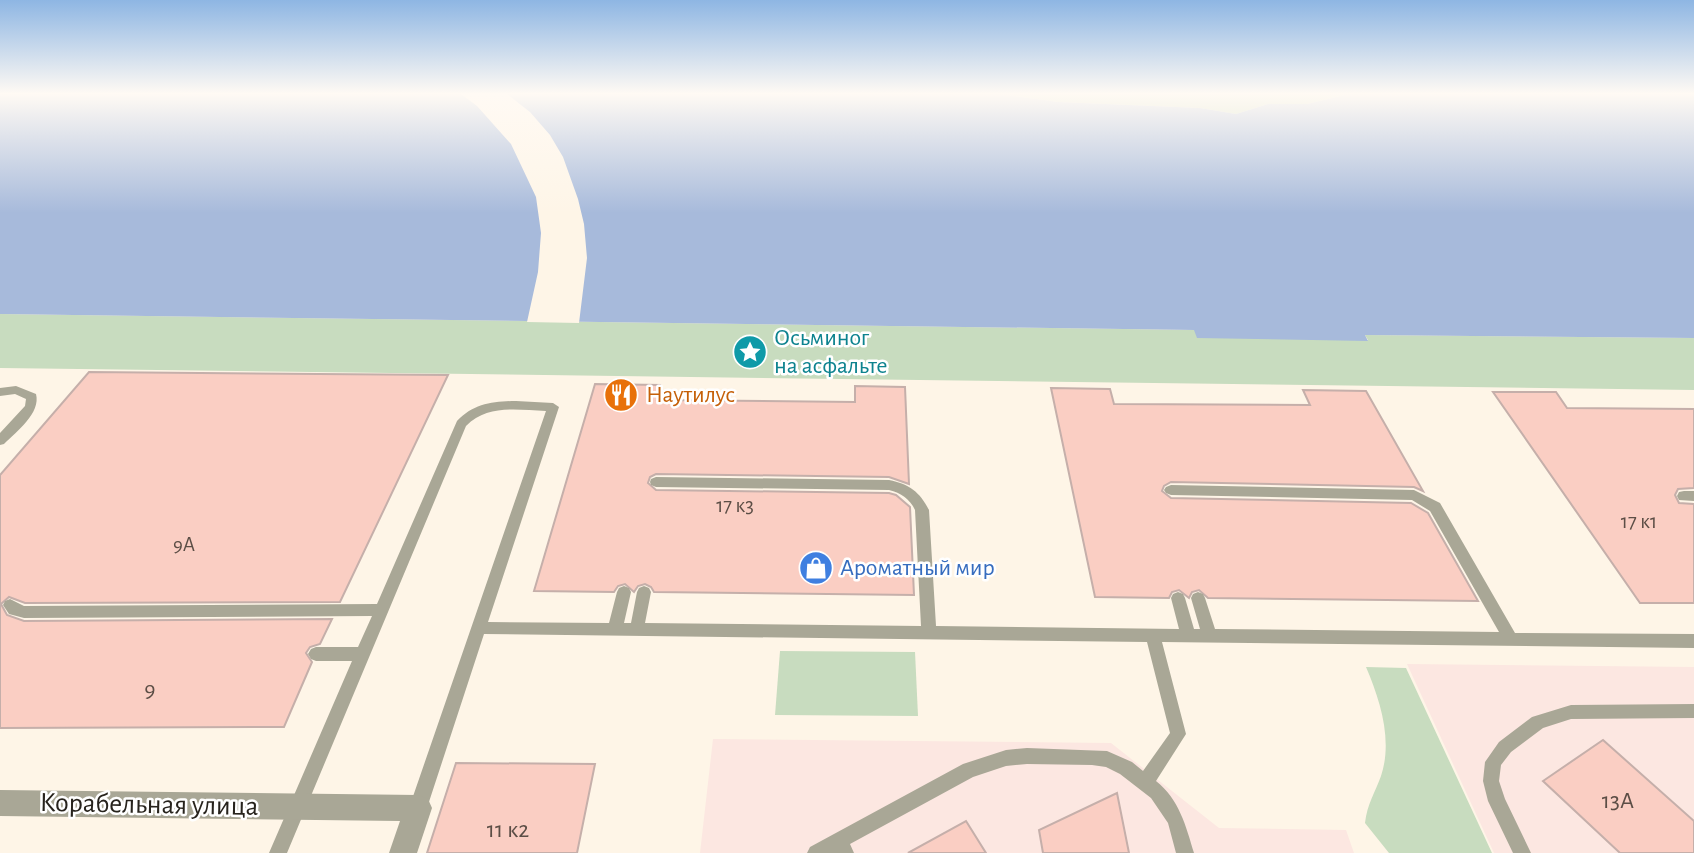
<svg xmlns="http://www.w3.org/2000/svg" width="1694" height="853" font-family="'Alegreya Sans',sans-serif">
	<rect width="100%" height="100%" fill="#fef5e7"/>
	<!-- education -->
	<g fill="#fce7e1">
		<polygon points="1407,664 1694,667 1694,853 1494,853"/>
		<polygon points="713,739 1111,743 1219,828 1346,830 1354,853 700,853"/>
	</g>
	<!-- green -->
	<g fill="#c8dcbf">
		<polygon points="1000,94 1349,94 1307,104 1268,104 1236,114 1200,108 1058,102"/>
		<polygon points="0,314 1194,330 1368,340 1365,335 1694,338 1694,390 0,368"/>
		<polygon points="780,651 915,652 918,716 775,715"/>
		<path d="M1366,667l40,1 86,185h-103l-24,-30c2,-19 10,-30 16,-47 12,-36 -1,-76 -15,-109z"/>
	</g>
	<!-- water -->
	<polygon fill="#a7badb" points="0,94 1000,94 1058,102 1200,108 1236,114 1268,104 1307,104 1349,94 1694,94 1694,338 1365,335 1368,341 1197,338 1194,330 0,314"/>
	<!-- pier -->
	<polygon fill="#fef5e7" points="461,94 507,94 530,112 550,135 563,157 578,199 584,224 587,258 579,323 527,322 538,272 541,233 536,197 511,144 477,106"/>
	<!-- building -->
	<g fill="#facec3" stroke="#c5afaa" stroke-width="2">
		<polygon points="89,372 448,375 340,602 25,603 9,597 1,604 7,615 24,621 332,619 320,644 310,647 306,653 312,662 284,727 0,728 0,475"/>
		<polygon points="595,384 660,385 657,400 855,402 855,386 905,387 909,484 889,477 656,474 650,477 648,483 656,490 889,493 896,495 910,507 914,595 654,592 651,587 645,584 638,586 634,592 625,584 618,586 614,592 534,591"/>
		<polygon points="1051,388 1110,389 1114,404 1310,405 1303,390 1366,391 1423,491 1414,487 1171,482 1164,486 1162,491 1171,498 1411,503 1428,513 1478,601 1208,598 1199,590 1192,592 1189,598 1179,590 1172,592 1169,598 1095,597"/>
		<polygon points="1493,392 1556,392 1567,408 1694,409 1694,488 1678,489 1675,495 1679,503 1694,504 1694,603 1640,603"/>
		<polygon points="1603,740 1694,821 1694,853 1620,853 1543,781"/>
		<polygon points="456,763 595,764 577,853 427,853"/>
		<polygon points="1117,793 1129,853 1043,853 1039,830"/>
		<polygon points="966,821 986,853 908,853"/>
	</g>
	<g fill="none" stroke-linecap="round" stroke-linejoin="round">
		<!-- service -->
		<g fill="#a9a796" fill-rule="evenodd">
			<path d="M16,386l20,8c5,19 -19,37 -32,50l-4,1v-12l25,-27 1,-7 -11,-5 -15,2v-8z"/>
			<path d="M516,401l37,2 6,4 -71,215 121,1 8,-31 2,-4 5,-2 5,2 2,4 -7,31h7l6,-31 2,-4 5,-2 5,2 2,4 -6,31 276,3 -6,-116c-5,-11 -14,-17 -26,-20l-233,-3 -5,-2 -1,-3 1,-3 5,-2 233,3c20,4 31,12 40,30l7,116 243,3 -8,-31 2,-4 5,-2 5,2 2,4 9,31h6l-9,-31 2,-4 5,-2 5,2 2,4 10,31 284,3 -69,-121 -18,-11 -241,-5 -5,-2 -2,-3 2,-3 5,-2 243,5 26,13 75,130 179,1v14l-532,-6 24,92 -30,47c23,18 30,45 38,72h-18l-8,-30 -17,-25 -31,-24 -14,-7 -14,-2 -65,-1 -21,2 -33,11 -123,67 4,9h-47l3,-6 153,-83 43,-14 21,-2 80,3 25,11 11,9 27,-38 -23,-91 -663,-8 -57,174 -3,6 -6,3 -6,-3 -3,-6 137,-397c-29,-1 -58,-7 -80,15l-179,427h-18l83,-192h-36l-5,-2 -3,-5 3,-5 5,-2h42l14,-31 -348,2 -15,-4 -6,-9 2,-4 5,-2 14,7 353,-2 80,-183c16,-17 36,-20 59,-20z"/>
			<polygon points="1684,491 1694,491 1694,501 1679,500 1677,496 1679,492"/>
			<polygon points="1694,704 1694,718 1571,719 1543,728 1511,752 1501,765 1499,781 1505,799 1531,853 1513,853 1488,801 1483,781 1485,762 1499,742 1532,717 1571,705"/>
		</g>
		<!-- minor -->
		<polygon fill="#a9a796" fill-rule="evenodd" points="0,790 418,795 428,799 432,808 417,853 389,853 400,821 0,816"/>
	</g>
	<!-- sky -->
	<linearGradient id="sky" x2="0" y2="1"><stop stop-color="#8eb6e3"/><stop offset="0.44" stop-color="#fffaf4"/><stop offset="1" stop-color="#fffaf4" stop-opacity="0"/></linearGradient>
	<rect width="1694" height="213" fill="url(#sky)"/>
	<!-- icons -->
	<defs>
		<g id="sight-disc" transform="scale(1.75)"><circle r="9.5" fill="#0f9aa8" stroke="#fff"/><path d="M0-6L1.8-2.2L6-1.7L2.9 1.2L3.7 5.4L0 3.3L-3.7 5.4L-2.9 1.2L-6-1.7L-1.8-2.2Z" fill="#fff"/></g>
		<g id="restaurant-disc" transform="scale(1.75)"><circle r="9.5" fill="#e8710a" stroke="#fff"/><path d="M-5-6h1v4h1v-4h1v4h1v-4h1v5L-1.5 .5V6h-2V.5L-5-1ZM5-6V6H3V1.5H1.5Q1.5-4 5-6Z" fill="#fff"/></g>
		<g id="shop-disc" transform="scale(1.75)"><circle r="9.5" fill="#3f7fe0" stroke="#fff"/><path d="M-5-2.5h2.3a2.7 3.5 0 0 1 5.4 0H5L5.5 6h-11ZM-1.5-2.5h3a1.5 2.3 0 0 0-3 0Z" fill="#fff"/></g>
	</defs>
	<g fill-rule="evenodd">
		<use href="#sight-disc" x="750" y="352"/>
		<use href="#restaurant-disc" x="621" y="395"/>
		<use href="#shop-disc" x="816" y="568"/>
	</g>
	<g text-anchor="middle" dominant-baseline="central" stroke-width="5" stroke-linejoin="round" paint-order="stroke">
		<!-- number labels -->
		<g font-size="21" fill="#5c4e46">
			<text x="735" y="505">17 к3</text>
			<text x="1639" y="521">17 к1</text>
			<text x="184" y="544">9А</text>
		</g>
		<!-- culture labels -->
		<g font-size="24" fill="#0d838f" stroke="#fff" text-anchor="start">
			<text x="774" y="338">Осьминог<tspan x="774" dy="28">на асфальте</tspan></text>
		</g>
		<!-- food labels -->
		<g font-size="24" fill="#c56008" stroke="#fff" text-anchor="start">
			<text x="646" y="395">Наутилус</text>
		</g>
		<!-- shop labels -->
		<g font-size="24" fill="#366cbe" stroke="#fff" text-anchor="start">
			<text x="840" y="568">Ароматный мир</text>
		</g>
		<!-- near-number labels -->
		<g font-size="24" fill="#5c4e46">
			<text x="150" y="690">9</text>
			<text x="1618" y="801">13А</text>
			<text x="508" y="830">11 к2</text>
		</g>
		<!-- near-street labels -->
		<g font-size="28" fill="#27231d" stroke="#fff">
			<text transform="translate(149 805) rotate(1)">Корабельная улица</text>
		</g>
	</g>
</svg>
